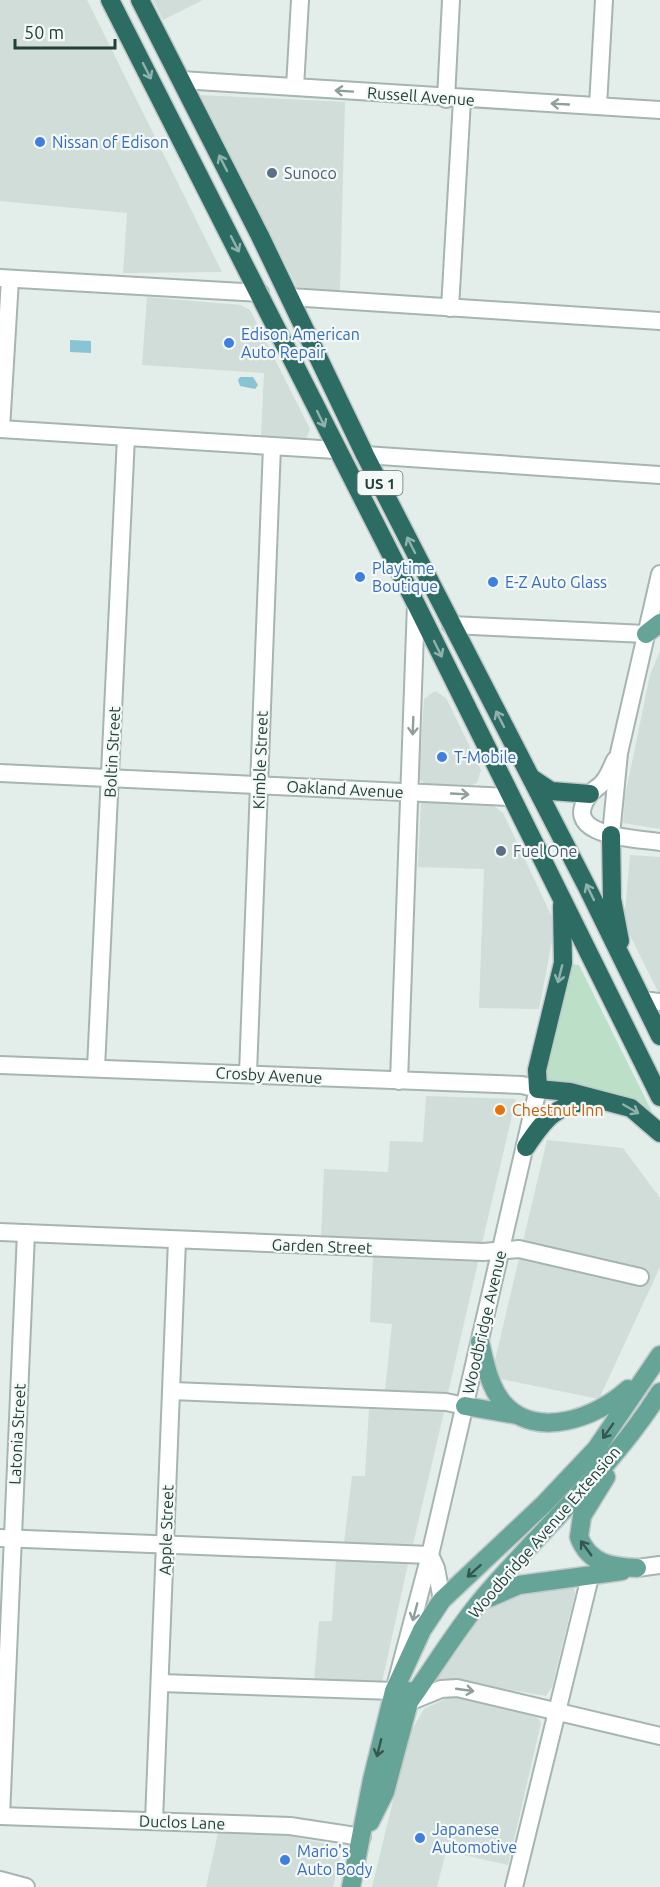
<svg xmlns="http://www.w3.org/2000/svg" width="660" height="1887" font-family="Ubuntu,sans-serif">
	<rect width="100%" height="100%" fill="#e3ede9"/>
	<!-- built -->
	<g fill="#d1ddd8">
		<polygon points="0,0 87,0 222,272 123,273 127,213 0,201"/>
		<polygon points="153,0 203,0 163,20"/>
		<polygon points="200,95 345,102 340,292 297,287"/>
		<polygon points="147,297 240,305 250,310 310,429 307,437 302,441 261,437 264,373 142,365"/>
		<polygon points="660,651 660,829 623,823 625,796 650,675"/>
		<polygon points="435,691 446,698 481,770 477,783 472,785 425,784 419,779 424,699"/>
		<polygon points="421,801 491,804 503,813 552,917 552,941 539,1009 479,1008 484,869 418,867"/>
		<polygon points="630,855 660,857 660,996 624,923"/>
		<polygon points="426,1096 516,1099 482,1243 321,1238 324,1169 388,1172 390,1141 423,1142"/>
		<polygon points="547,1140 623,1148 660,1198 660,1267 599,1399 491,1377"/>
		<polygon points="373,1256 478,1262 448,1393 385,1390 392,1324 370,1322"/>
		<polygon points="369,1409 444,1412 413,1544 344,1543 352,1476 365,1476"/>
		<polygon points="336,1559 408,1564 382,1682 314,1681 319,1621 332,1621"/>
		<polygon points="569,1583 574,1587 575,1594 552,1687 546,1696 468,1683 431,1684 485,1610 496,1600 508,1593"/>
		<polygon points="447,1698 465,1698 511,1709 538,1718 541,1723 508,1865 446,1851 437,1887 372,1887 409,1735 424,1709"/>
		<polygon points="219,1829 269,1832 327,1844 340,1857 333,1887 206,1887"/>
	</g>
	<!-- green -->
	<path fill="#bbdfc7" d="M569,964l10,1 74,149 -2,1c-37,-28 -57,-25 -101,-29l-8,-7z"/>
	<!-- water -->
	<g fill="#89c4d4">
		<polygon points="70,340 91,341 91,353 70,352"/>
		<polygon points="240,377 253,377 258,385 255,389 240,386 238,380"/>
	</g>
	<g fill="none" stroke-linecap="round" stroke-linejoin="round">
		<!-- minor casing -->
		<g stroke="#a5b5b1" stroke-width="20">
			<g id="minor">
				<polyline points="181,80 660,110"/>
				<polyline points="295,87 300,0"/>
				<polyline points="446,99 451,0"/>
				<polyline points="598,106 604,0"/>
				<polyline points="0,278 260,293"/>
				<polyline points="290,297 660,321"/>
				<polyline points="450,308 462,100"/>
				<polyline points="0,429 336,450"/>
				<polyline points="1,429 10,279"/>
				<polyline points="365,455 660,475"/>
				<polyline points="451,625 646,634"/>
				<path d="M615,760c-3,6 -6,15 -11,21 -3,5 -10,8 -14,13 -33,43 46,44 70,48"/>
				<polyline points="0,773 509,797"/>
				<polyline points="611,835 619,753 660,574"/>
				<polyline points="642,1000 660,1002"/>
				<polyline points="0,1065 522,1085 538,1089 430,1555 394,1691 161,1683"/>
				<polyline points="96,1068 126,437"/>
				<polyline points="248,1073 272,446"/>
				<polyline points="399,1081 416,604"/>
				<polyline points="0,1232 483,1252 519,1249 640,1277"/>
				<polyline points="172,1391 446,1402 465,1406"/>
				<polyline points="0,1538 430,1555"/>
				<polyline points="430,1555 436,1568 442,1600"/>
				<polyline points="637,1568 660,1565"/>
				<polyline points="409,1702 441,1689 457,1688 660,1736"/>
				<polyline points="0,1816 290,1826 362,1837"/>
				<polyline points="1,1816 26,1233"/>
				<polyline points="154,1821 177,1240"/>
				<polyline points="0,1880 26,1887"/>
				<polyline points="514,1887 590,1577"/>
			</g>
		</g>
		<!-- major casing -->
		<g stroke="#c1c9c8" stroke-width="21">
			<g id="major">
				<polyline points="646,634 660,623"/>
				<path d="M480,1342c5,21 9,44 23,61 33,38 95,14 125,-14"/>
				<polyline points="465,1406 517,1415"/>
				<path d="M606,1477l-24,39 -3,21c10,27 33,30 58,31"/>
				<polyline points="489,1598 519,1585 622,1571"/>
				<path d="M409,1702c23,-32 44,-67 69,-98 59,-72 132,-132 182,-212"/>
				<polyline points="370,1822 385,1792 409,1702 409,1691"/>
				<polyline points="351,1887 372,1780 394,1691 422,1630 442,1600 544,1504 596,1449 660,1355"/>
			</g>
		</g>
		<!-- highway casing -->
		<g stroke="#c1c9c8" stroke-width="21">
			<g id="highway">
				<polyline points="110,0 416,604 660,1097"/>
				<polyline points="140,0 260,236 365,455 587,887 660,1036"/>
				<polyline points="533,779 551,791 590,794"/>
				<polyline points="611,835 612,899 620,941"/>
				<polyline points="562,906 563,963 537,1070 538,1089 570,1092 631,1108 660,1133"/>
				<path d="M526,1147c20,-30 29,-41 65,-47"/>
			</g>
		</g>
		<!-- minor -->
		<use href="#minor" stroke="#fff" stroke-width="16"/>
		<!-- major -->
		<use href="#major" stroke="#66a498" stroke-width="18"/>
		<!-- highway -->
		<use href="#highway" stroke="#2d6c63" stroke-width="18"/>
	</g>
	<!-- one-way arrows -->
	<defs><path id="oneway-shaft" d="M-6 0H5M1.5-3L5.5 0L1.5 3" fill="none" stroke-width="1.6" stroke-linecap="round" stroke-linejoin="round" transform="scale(1.5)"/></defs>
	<g stroke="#90b2ad">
		<use href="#oneway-shaft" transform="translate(147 71) rotate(63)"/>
		<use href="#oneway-shaft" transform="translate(223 163) rotate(-117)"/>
		<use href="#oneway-shaft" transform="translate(235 244) rotate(63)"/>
		<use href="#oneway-shaft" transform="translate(321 419) rotate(64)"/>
		<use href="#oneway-shaft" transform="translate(411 545) rotate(-117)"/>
		<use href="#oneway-shaft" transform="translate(438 649) rotate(64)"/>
		<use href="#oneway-shaft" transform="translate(500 719) rotate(-117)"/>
		<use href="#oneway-shaft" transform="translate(590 892) rotate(-116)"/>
		<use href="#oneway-shaft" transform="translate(560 974) rotate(104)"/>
		<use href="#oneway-shaft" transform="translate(631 1109) rotate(30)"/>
	</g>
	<g stroke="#909f9c">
		<use href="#oneway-shaft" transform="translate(344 91) rotate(-176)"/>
		<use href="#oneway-shaft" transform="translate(560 104) rotate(-177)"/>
		<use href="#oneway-shaft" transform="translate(413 726) rotate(92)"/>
		<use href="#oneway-shaft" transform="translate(460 794) rotate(3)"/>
		<use href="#oneway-shaft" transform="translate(415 1612) rotate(105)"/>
		<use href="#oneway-shaft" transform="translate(465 1690) rotate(8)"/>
	</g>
	<g stroke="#335851">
		<use href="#oneway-shaft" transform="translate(608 1431) rotate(125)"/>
		<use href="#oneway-shaft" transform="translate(586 1548) rotate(-126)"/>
		<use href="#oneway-shaft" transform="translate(474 1571) rotate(138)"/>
		<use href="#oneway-shaft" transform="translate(379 1748) rotate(104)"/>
	</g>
	<!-- markers -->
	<g fill="#3f7fe0" stroke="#f4f9f7" stroke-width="2">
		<circle cx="40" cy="142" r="6"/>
		<circle cx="229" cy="343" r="6"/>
		<circle cx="360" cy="577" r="6"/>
		<circle cx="493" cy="582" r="6"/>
		<circle cx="442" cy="757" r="6"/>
		<circle cx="420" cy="1838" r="6"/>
		<circle cx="285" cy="1860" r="6"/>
	</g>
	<g fill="#5c6f8a" stroke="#f4f9f7" stroke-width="2">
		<circle cx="272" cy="173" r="6"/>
		<circle cx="501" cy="851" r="6"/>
	</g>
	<circle fill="#e8710a" stroke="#f4f9f7" stroke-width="2" cx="500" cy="1110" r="6"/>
	<g text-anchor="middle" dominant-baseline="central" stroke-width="4.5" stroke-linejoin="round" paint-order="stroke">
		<!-- shield labels -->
		<rect fill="#f4f9f7" stroke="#617772" stroke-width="1.5" x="357.5" y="471" width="45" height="24" rx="4.5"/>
		<g font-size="15" font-weight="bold" fill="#223f39">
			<text x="380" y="483">US 1</text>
		</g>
		<!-- street labels -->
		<g font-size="16" fill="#223f39" stroke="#f4f9f7">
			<text transform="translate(421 96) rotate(4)">Russell Avenue</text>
			<text transform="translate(112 752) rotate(-87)">Boltin Street</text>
			<text transform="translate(260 760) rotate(-88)">Kimble Street</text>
			<text transform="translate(345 789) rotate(3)">Oakland Avenue</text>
			<text transform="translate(269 1075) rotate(3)">Crosby Avenue</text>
			<text transform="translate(322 1246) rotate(2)">Garden Street</text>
			<text transform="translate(484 1322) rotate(-77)">Woodbridge Avenue</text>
			<text transform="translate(17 1434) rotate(-87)">Latonia Street</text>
			<text transform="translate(166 1530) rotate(-88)">Apple Street</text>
			<text transform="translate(544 1532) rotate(-49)">Woodbridge Avenue Extension</text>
			<text transform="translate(182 1822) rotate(2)">Duclos Lane</text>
		</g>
		<!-- shop labels -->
		<g font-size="16" fill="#366cbe" stroke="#f4f9f7" text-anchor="start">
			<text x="52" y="142">Nissan of Edison</text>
			<text x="241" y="334">Edison American<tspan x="241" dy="18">Auto Repair</tspan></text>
			<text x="372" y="568">Playtime<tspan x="372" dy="18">Boutique</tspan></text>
			<text x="505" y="582">E-Z Auto Glass</text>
			<text x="454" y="757">T-Mobile</text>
			<text x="432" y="1829">Japanese<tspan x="432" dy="18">Automotive</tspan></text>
			<text x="297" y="1851">Mario's<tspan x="297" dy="18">Auto Body</tspan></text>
		</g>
		<!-- service labels -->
		<g font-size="16" fill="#4e5e75" stroke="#f4f9f7" text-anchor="start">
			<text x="284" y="173">Sunoco</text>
			<text x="513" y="851">Fuel One</text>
		</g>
		<!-- food labels -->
		<g font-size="16" fill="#c56008" stroke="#f4f9f7" text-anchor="start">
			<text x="512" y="1110">Chestnut Inn</text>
		</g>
	</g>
	<!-- scale -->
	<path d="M15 39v9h100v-9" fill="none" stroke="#223f39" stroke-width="3"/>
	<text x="24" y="39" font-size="18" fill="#223f39" stroke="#f4f9f7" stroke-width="4.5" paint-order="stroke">50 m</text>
</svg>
